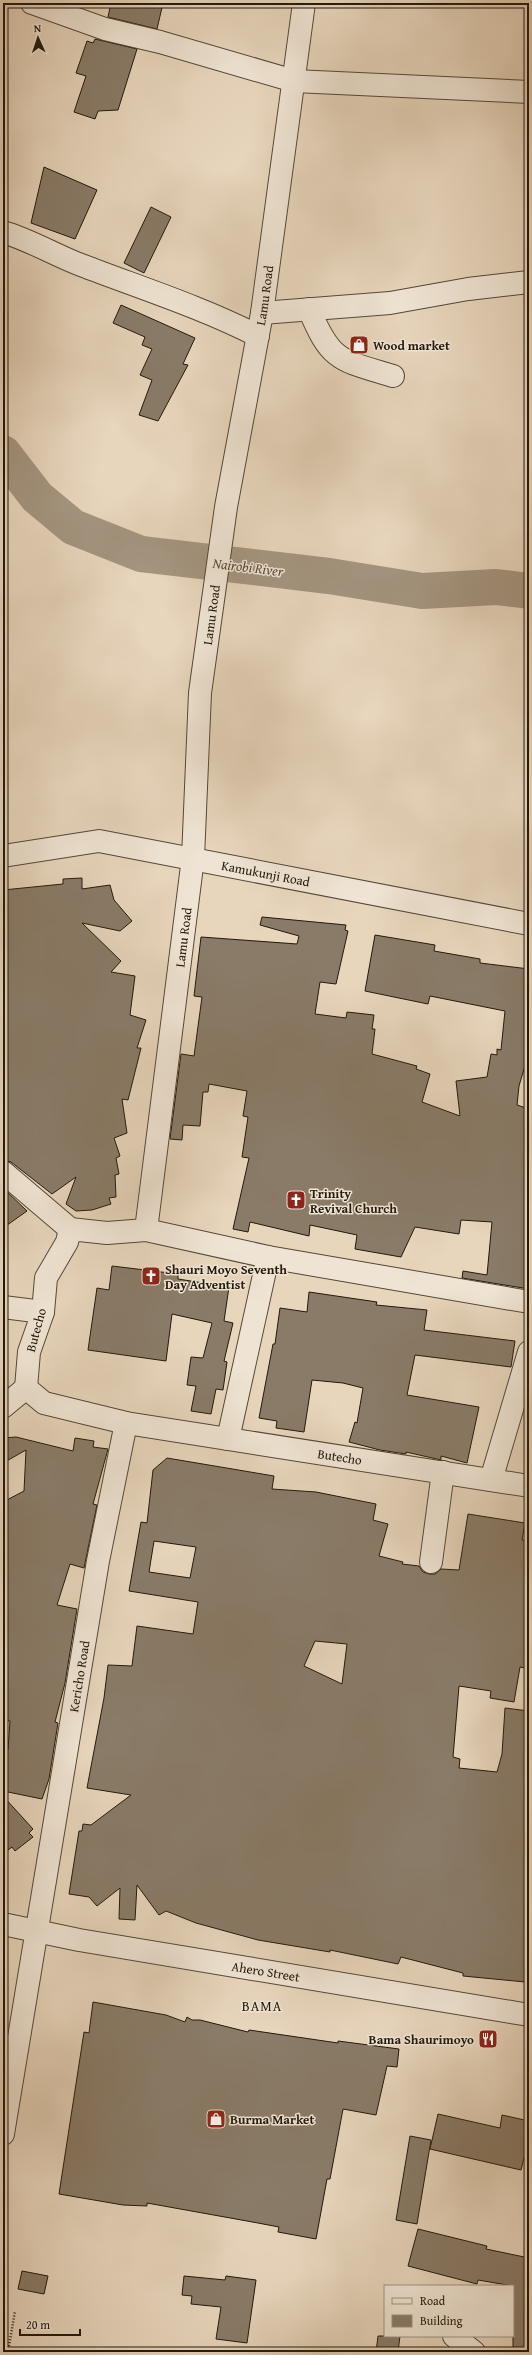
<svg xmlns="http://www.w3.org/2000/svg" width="532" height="2355" font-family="'Gentium Book Plus',serif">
	<rect width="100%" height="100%" fill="#e7d5bc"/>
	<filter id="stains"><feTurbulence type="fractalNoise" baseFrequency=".005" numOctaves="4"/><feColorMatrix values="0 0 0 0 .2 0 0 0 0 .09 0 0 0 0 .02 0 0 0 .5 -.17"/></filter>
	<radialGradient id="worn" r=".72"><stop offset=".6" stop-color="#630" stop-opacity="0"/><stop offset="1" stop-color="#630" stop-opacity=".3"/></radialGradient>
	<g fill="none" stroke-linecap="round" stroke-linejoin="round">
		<!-- river -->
		<polyline stroke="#a49580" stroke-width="36" points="3,453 37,497 73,527 141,554 329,576 422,591 496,587 529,591"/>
	</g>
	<!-- building -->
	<g fill="#897b68" stroke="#23190c" fill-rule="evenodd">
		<polygon points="111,3 163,3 157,29 108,17"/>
		<polygon points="95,39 137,49 118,110 98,111 95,119 74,112 86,76 76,73 87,41 93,43"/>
		<polygon points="44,167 97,190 75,239 31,223"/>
		<polygon points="151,207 171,217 144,273 124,263"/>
		<polygon points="121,305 195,338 183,364 188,365 158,421 139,415 152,380 140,375 152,349 142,345 145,337 113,323"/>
		<polygon points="82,878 82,889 110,885 114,900 132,921 120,931 82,923 121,961 111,972 135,976 130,1015 146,1020 137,1048 141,1048 128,1100 122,1099 127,1133 114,1138 120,1156 116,1158 119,1174 115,1175 116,1197 109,1198 111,1204 92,1210 76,1211 66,1204 76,1177 52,1194 11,1162 3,1160 3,890 63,884 63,879"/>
		<polygon points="262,917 346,925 345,930 348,931 336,984 320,982 315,1014 346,1018 347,1012 374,1015 372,1029 375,1029 372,1054 417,1066 416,1069 430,1074 422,1102 460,1116 456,1081 487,1077 491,1054 497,1055 497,1049 501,1050 505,1011 430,996 428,1004 365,991 375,935 435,945 434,951 480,959 480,963 529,969 529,1052 519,1086 517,1105 529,1109 529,1289 462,1278 463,1271 487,1275 492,1222 461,1220 459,1234 415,1227 401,1257 355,1249 357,1235 310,1225 309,1236 250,1222 248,1232 233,1229 249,1158 242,1157 248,1117 243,1116 247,1091 209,1084 208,1092 203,1092 200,1126 183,1125 182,1140 170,1139 181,1054 194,1056 202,997 194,996 201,937 297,944 299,936 260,925"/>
		<polygon points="3,1188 27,1211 3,1228"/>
		<polygon points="112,1266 178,1274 178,1279 229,1287 224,1321 233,1323 224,1361 227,1362 223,1390 216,1389 211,1414 191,1411 196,1386 187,1385 191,1357 203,1358 212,1323 172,1314 166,1361 88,1350 97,1288 109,1290"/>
		<polygon points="309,1292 377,1302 376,1305 427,1310 424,1330 515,1341 511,1367 415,1355 407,1395 479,1407 467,1463 441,1456 441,1460 406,1452 406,1454 380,1450 349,1442 355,1422 357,1423 363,1388 343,1383 312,1380 304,1432 276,1428 277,1421 259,1418 273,1344 275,1344 280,1308 307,1312"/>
		<polygon points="16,1437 73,1451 75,1438 94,1441 93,1447 108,1449 93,1504 97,1505 84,1568 70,1564 57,1605 77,1609 65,1683 55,1722 58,1723 49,1779 42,1799 3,1791 3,1750 8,1750 10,1721 3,1720 3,1502 24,1491 26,1450 3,1463 3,1438"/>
		<path d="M167,1458l107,18 -2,13 44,3 60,12 -3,16 15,4 -9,32 24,6 -1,2 17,2 4,6 6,2h6l6,-5 18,1 9,-56 57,9 -3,17 7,1v128l-9,-2 -6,35 -24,-4 1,-7 -32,-5 -6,71 7,2 -1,9 38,4 5,-18 3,-46 24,3 -2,128h2v138h-3l-1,5 -62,-6v-3l-62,-16 -3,7 -68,-14v2l-72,-12 -62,-17 -30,-12 -7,4 -22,-30 -2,35 -16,-1 1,-31 -23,18 -8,-9 -20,-3 10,-63h3l1,-7 8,1 40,-30 -44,-7 17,-90 4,-33 24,1 5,-40 56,8 5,-32 -69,-11 12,-69 6,1 6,-53zM154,1541l42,6 -6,31 -41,-6zM315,1641l32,3 -5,40 -38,-18z"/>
		<polygon points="3,1796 33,1829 29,1833 33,1837 15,1851 12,1847 3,1854"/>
		<polygon points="93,2002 166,2015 185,2022 187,2017 192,2020 200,2020 248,2032 249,2030 338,2043 338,2041 399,2049 397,2067 387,2066 376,2115 343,2109 330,2179 327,2179 316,2239 278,2232 279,2227 258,2223 147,2203 147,2206 123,2205 59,2194 84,2032 89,2033"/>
		<polygon points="438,2114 500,2128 502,2115 529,2121 529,2138 521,2170 430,2149"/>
		<polygon points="410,2136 431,2140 417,2224 396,2220"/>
		<polygon points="418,2229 487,2246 486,2249 529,2258 529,2351 513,2348 513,2286 478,2280 477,2284 408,2266"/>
		<polygon points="22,2271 48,2276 44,2294 18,2289"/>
		<polygon points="184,2276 225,2280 226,2276 256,2280 247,2343 216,2339 221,2307 191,2304 192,2296 182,2295"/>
		<polygon points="378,2336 400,2336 398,2352 376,2352"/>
	</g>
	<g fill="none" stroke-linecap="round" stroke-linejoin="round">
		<!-- minor casing -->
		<g stroke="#544838" stroke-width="24">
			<g id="minor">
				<polyline points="32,3 105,29 160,42 294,81 529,92"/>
				<path d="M3,232c27,8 52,23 78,33 60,23 120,42 177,71"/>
				<path d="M309,309c22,53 31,51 84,67"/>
				<polyline points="262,313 390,303 468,289 529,282"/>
				<path id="s1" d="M3,856l96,-15 430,83"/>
				<polyline points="3,1172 70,1229"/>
				<path id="s2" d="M146,1230l47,-372 7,-165 26,-186 36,-194 42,-310"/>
				<path id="s3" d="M529,1302l-261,-45 -122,-27 -39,3 -37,-4 -3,13 -21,36 -3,34 -14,40 -3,36 18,15 82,20 403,63"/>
				<polyline points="3,1307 43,1312"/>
				<polyline points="3,1407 26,1388"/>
				<polyline points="228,1439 268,1257"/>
				<polyline points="491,1480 529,1352"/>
				<polyline points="431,1562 443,1472"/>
				<path id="s4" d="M3,1924l76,16 450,75"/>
				<path id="s5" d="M3,2134l95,-573 28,-138"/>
				<polyline points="454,2336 474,2352"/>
			</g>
		</g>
		<!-- path -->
		<polyline stroke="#23190c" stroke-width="2.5" stroke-dasharray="1 2" stroke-linecap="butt" points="8,2352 15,2311"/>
		<!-- minor -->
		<use href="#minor" stroke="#efe4d3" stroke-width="22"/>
	</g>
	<!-- icons -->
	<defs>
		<g id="shop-square" transform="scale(1)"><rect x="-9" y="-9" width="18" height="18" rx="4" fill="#8f2418" stroke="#efe4d3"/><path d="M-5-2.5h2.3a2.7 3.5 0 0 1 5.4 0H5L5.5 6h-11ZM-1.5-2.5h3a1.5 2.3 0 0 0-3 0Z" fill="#fff"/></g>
		<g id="church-square" transform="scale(1)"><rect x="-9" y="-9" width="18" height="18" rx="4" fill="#8f2418" stroke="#efe4d3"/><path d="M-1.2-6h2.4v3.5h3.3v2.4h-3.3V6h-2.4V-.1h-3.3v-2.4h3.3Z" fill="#fff"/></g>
		<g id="restaurant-square" transform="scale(1)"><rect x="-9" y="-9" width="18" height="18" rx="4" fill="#8f2418" stroke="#efe4d3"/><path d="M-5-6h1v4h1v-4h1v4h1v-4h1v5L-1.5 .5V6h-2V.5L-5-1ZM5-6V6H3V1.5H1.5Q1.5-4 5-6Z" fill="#fff"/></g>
	</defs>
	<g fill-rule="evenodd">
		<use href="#shop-square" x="359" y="345"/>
		<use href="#church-square" x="296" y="1200"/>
		<use href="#church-square" x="151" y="1276"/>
		<use href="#restaurant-square" x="488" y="2039"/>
		<use href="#shop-square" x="216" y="2119"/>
	</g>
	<g text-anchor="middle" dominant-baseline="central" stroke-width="3" stroke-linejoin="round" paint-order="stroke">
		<!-- street labels -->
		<g font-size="13" fill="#23190c" stroke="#efe4d3">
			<text stroke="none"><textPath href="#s2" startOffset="943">Lamu Road</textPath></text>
			<text stroke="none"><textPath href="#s2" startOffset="619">Lamu Road</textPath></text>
			<text stroke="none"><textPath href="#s1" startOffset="267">Kamukunji Road</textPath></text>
			<text stroke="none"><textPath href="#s2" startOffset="295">Lamu Road</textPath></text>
			<text transform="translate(36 1330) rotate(-75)">Butecho</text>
			<text stroke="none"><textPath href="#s3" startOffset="958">Butecho</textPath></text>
			<text stroke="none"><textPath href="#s5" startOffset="464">Kericho Road</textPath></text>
			<text stroke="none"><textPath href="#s4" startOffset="267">Ahero Street</textPath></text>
		</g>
		<!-- poi labels -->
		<g font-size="13" font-weight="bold" fill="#23190c" stroke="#efe4d3" text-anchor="start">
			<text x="373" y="345">Wood market</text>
			<text x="310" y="1193">Trinity<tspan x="310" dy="15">Revival Church</tspan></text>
			<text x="165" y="1269">Shauri Moyo Seventh<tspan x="165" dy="15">Day Adventist</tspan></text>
			<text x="474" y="2039" text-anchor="end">Bama Shaurimoyo</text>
			<text x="230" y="2119">Burma Market</text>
		</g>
		<!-- water labels -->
		<g font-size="14" font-style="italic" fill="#574b3a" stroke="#efe4d3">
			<text transform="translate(248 567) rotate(7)">Nairobi River</text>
		</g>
		<!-- neighbourhood labels -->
		<g font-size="14" letter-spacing="1" fill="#23190c" stroke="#efe4d3">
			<text x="262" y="2006">BAMA</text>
		</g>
	</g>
	<!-- margin -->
	<rect width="532" height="2355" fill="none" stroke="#e7d5bc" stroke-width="16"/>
	<rect x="4" y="4" width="524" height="2347" fill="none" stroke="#23190c" stroke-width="2"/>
	<rect x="8" y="8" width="516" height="2339" fill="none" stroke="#23190c"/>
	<!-- legend -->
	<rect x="384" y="2285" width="130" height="52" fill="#efe4d3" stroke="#9d9383"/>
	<rect x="392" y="2298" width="20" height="6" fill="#efe4d3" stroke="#9d9383"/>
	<text x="420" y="2305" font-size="12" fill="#23190c">Road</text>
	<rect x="392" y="2315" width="20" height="12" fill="#897b68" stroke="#9d9383"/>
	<text x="420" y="2325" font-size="12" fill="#23190c">Building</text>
	<!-- north arrow -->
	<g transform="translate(38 38) rotate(357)" stroke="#efe4d3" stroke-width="3" paint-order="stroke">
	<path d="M0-3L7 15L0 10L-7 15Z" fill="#23190c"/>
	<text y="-6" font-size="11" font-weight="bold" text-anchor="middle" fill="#23190c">N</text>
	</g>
	<!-- scale -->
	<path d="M20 2329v6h60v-6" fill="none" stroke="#23190c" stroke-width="2"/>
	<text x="26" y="2329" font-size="12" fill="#23190c" stroke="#efe4d3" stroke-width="3" paint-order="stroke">20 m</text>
	<rect width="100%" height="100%" filter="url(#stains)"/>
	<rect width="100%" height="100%" fill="url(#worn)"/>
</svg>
